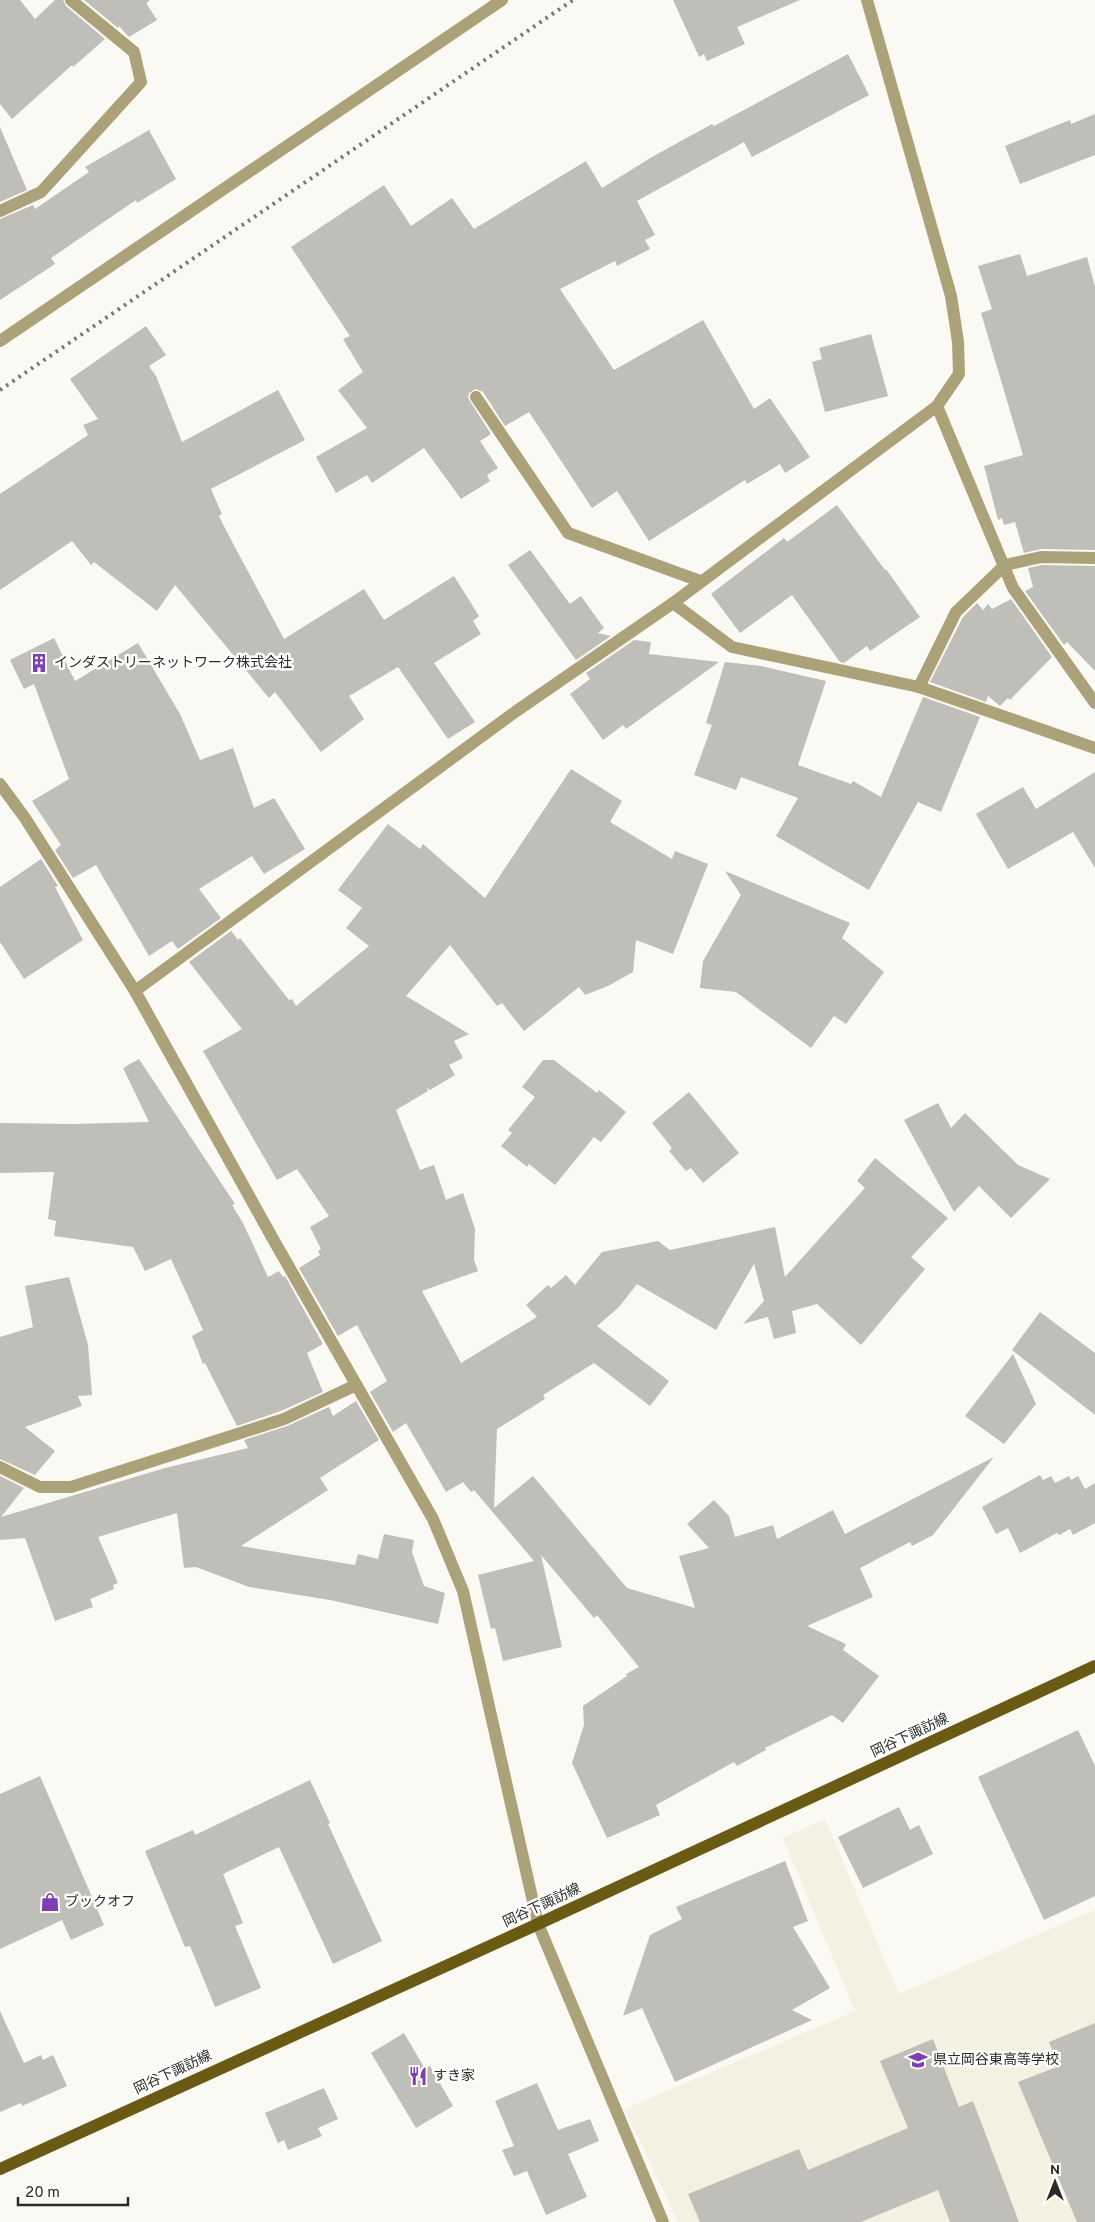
<svg xmlns="http://www.w3.org/2000/svg" width="1095" height="2222" font-family="Overpass,'Noto Sans JP',sans-serif">
	<rect width="100%" height="100%" fill="#fbf9f3"/>
	<!-- built -->
	<polygon fill="#f4f1e3" points="825,1819 899,1994 1095,1910 1095,2222 678,2222 625,2109 855,2011 783,1838"/>
	<!-- building -->
	<g fill="#c0beb9">
		<polygon points="0,0 20,0 35,19 55,0 63,0 66,6 105,39 73,67 72,65 12,119 0,104"/>
		<polygon points="84,0 150,0 146,3 157,20 129,37 119,26 118,28"/>
		<polygon points="673,0 800,0 737,27 745,44 707,61 704,54 699,57"/>
		<polygon points="848,54 869,95 752,157 744,142 637,201 655,235 645,240 650,249 617,266 615,261 560,289 614,370 703,320 754,409 770,398 810,457 785,473 780,464 747,484 745,480 649,541 617,491 592,508 529,412 505,426 483,392 476,389 469,393 468,398 491,434 480,441 498,468 487,475 490,481 461,499 424,448 372,483 367,475 336,493 316,457 367,428 338,390 363,372 343,339 350,336 291,247 384,185 411,226 452,198 474,229 586,161 602,188 652,157 712,124 714,126"/>
		<polygon points="1095,114 1095,155 1020,184 1005,146 1070,120 1071,124"/>
		<polygon points="0,127 27,190 0,202"/>
		<polygon points="149,130 176,179 137,203 136,200 51,258 55,264 0,300 0,219 33,205 35,209 89,172 85,167"/>
		<polygon points="1020,254 1027,276 1087,257 1095,287 1095,550 1041,549 1024,553 1015,522 1004,525 1002,518 998,520 984,466 1023,455 981,313 992,309 978,266"/>
		<polygon points="146,326 166,355 149,366 156,376 182,442 278,390 305,440 211,489 222,514 219,516 228,534 284,639 364,589 384,620 454,576 479,616 473,621 481,634 434,663 475,722 448,739 398,667 349,696 364,719 321,752 275,692 269,698 175,585 157,611 94,562 91,565 72,541 0,590 0,494 88,435 83,425 98,419 70,379"/>
		<polygon points="871,334 888,396 825,412 812,362 822,359 819,348"/>
		<polygon points="837,505 885,570 886,569 920,617 870,651 867,646 844,663 840,662 792,595 740,633 711,594 784,538 787,542"/>
		<polygon points="530,550 570,604 581,596 604,628 598,633 611,636 576,660 508,565"/>
		<polygon points="1042,565 1095,566 1095,671 1067,642 1064,645 1025,591 1033,587 1028,568"/>
		<polygon points="1011,599 1052,657 1010,700 1008,698 1000,706 988,696 986,702 930,682 963,617 977,603 983,610 988,604 992,609"/>
		<polygon points="54,638 75,681 138,643 180,714 200,760 233,748 254,808 274,798 305,849 264,874 252,856 199,889 221,918 178,949 172,941 149,956 96,865 73,878 55,850 61,845 32,801 69,779 34,684 24,689 10,660"/>
		<polygon points="634,640 651,642 649,654 719,662 626,729 623,725 603,740 570,694 590,679 586,673"/>
		<polygon points="725,662 761,666 826,681 798,765 851,784 853,781 881,797 923,697 980,717 941,812 918,802 869,890 776,836 798,798 741,777 736,790 694,775 712,725 706,723"/>
		<polygon points="571,769 622,801 610,822 672,859 675,851 708,864 673,954 636,940 633,972 608,986 585,995 579,987 524,1031 502,1003 497,1006 450,945 406,996 469,1034 454,1041 463,1058 449,1065 455,1075 430,1090 427,1087 428,1091 396,1110 420,1170 434,1165 446,1200 463,1193 475,1229 474,1260 478,1271 422,1291 461,1363 537,1317 526,1305 548,1285 551,1288 566,1275 575,1285 602,1252 658,1241 670,1250 775,1227 785,1277 865,1188 857,1181 875,1158 948,1218 911,1257 925,1269 861,1345 817,1304 792,1311 796,1333 774,1339 768,1317 743,1324 764,1301 754,1264 716,1330 637,1284 619,1307 597,1326 669,1381 650,1406 594,1363 543,1395 545,1399 497,1429 494,1508 533,1476 627,1588 695,1608 679,1556 709,1548 687,1524 714,1500 729,1516 735,1537 773,1525 777,1539 833,1510 845,1534 994,1457 933,1535 912,1546 910,1542 860,1568 873,1597 807,1626 846,1644 843,1650 879,1676 843,1723 832,1715 765,1748 766,1750 737,1766 734,1762 656,1805 660,1815 607,1838 572,1763 584,1725 583,1706 627,1676 626,1674 639,1667 597,1615 594,1618 541,1555 562,1647 503,1661 495,1628 491,1629 478,1575 534,1561 474,1490 471,1492 463,1482 446,1492 406,1423 393,1432 370,1392 387,1381 357,1325 338,1336 299,1268 320,1255 318,1251 321,1249 310,1227 329,1216 297,1169 277,1180 203,1051 242,1029 189,962 231,931 238,940 240,938 289,1000 292,999 296,1006 369,946 346,928 362,908 338,890 388,824 420,849 423,844 485,898"/>
		<polygon points="1095,772 1095,868 1073,832 1008,869 976,814 1023,787 1036,809"/>
		<polygon points="41,859 58,886 55,887 83,940 24,979 0,942 0,887"/>
		<polygon points="725,871 850,923 842,938 884,972 846,1024 834,1016 811,1048 736,992 700,988 703,961 741,895"/>
		<polygon points="139,1059 235,1204 232,1205 243,1223 268,1277 279,1271 283,1277 285,1276 323,1344 307,1353 323,1392 281,1411 237,1426 205,1363 203,1364 192,1336 203,1330 171,1259 145,1271 133,1247 54,1236 56,1221 48,1219 54,1172 0,1173 0,1123 73,1124 149,1122 123,1068"/>
		<polygon points="543,1060 554,1060 597,1093 599,1090 626,1112 601,1142 594,1137 555,1185 529,1164 527,1167 501,1146 512,1133 508,1130 535,1097 522,1087"/>
		<polygon points="689,1092 739,1153 703,1183 691,1168 686,1171 669,1151 672,1148 652,1123"/>
		<polygon points="938,1103 951,1128 965,1113 1018,1165 1050,1179 1011,1218 979,1186 954,1212 904,1120"/>
		<polygon points="69,1277 88,1345 92,1395 78,1396 82,1406 25,1427 55,1451 35,1475 0,1459 0,1337 33,1327 25,1286"/>
		<polygon points="1040,1312 1095,1353 1095,1415 1012,1350"/>
		<polygon points="1013,1354 1036,1404 1004,1444 965,1416"/>
		<polygon points="356,1401 379,1440 320,1478 328,1490 241,1546 355,1565 358,1554 378,1559 384,1534 414,1540 412,1552 424,1586 445,1593 438,1624 330,1600 249,1587 196,1567 184,1568 177,1513 98,1537 118,1583 113,1585 114,1589 90,1599 93,1607 55,1621 25,1538 0,1540 0,1476 24,1488 1,1517 165,1468 248,1448 244,1440 287,1426 329,1407 333,1416"/>
		<polygon points="1040,1475 1043,1480 1051,1476 1055,1483 1069,1476 1071,1480 1078,1476 1085,1489 1095,1483 1095,1523 1073,1535 1070,1529 1059,1535 1057,1533 1020,1553 1008,1528 996,1534 982,1507"/>
		<polygon points="1078,1730 1095,1766 1095,1896 1044,1920 978,1777"/>
		<polygon points="40,1776 104,1925 71,1940 62,1920 0,1949 0,1794"/>
		<polygon points="310,1780 330,1823 328,1824 382,1941 333,1964 279,1847 223,1874 243,1923 235,1926 261,1988 215,2007 190,1946 185,1947 145,1851 193,1830 195,1835"/>
		<polygon points="899,1807 910,1830 919,1825 933,1854 863,1888 838,1837"/>
		<polygon points="785,1861 808,1921 793,1927 830,1988 792,2010 812,2020 675,2082 642,2008 623,2016 650,1935 682,1919 676,1907"/>
		<polygon points="0,2011 24,2063 41,2055 43,2060 53,2055 67,2086 22,2106 21,2103 0,2112"/>
		<polygon points="1095,2023 1095,2222 1077,2222 1018,2082 1059,2066 1049,2042"/>
		<polygon points="404,2033 425,2069 430,2066 453,2106 416,2128 371,2053"/>
		<polygon points="933,2039 959,2107 973,2101 1019,2222 950,2222 938,2190 861,2222 700,2222 688,2194 799,2149 808,2170 908,2128 880,2061"/>
		<polygon points="537,2083 558,2130 590,2119 599,2141 568,2154 587,2197 546,2215 527,2171 514,2176 502,2150 514,2146 495,2101"/>
		<polygon points="324,2088 338,2119 318,2128 322,2136 288,2150 284,2140 278,2143 265,2113"/>
	</g>
	<g fill="none" stroke-linecap="round" stroke-linejoin="round">
		<!-- minor -->
		<g stroke="#aca279" stroke-width="12">
			<polyline points="0,211 41,192 141,82 134,52 71,0"/>
			<polyline points="0,341 502,0"/>
			<polyline points="476,397 568,533 700,581"/>
			<polyline points="937,406 1013,588 1095,703"/>
			<polyline points="673,603 732,647 919,687 1095,748"/>
			<polyline points="919,687 956,612 1005,565 1041,557 1095,558"/>
			<polyline points="0,784 25,818 135,991 273,1239 433,1519 463,1591 538,1924 663,2222"/>
			<polyline points="135,991 515,712 673,603 937,406 959,374 958,342 951,296 867,0"/>
			<polyline points="0,1467 40,1487 71,1487 284,1419 356,1385"/>
		</g>
		<!-- major -->
		<polyline stroke="#695a14" stroke-width="12" points="0,2169 538,1924 1095,1666"/>
		<!-- rail -->
		<polyline stroke="#787773" stroke-width="4" stroke-dasharray="2.5 5" stroke-linecap="butt" points="0,390 573,0"/>
	</g>
	<!-- icons -->
	<defs>
		<g id="building-bare" transform="scale(1.5)"><path d="M-4-6H4V6H1V3H-1V6H-4ZM-2.5-4.3h1.7v1.8h-1.7ZM.8-4.3h1.7v1.8H.8ZM-2.5-1h1.7V.8h-1.7ZM.8-1h1.7V.8H.8Z" fill="#7f3fb4" stroke="#fff" stroke-width="2.5" paint-order="stroke"/></g>
		<g id="shop-bare" transform="scale(1.5)"><path d="M-5-2.5h2.3a2.7 3.5 0 0 1 5.4 0H5L5.5 6h-11ZM-1.5-2.5h3a1.5 2.3 0 0 0-3 0Z" fill="#7f3fb4" stroke="#fff" stroke-width="2.5" paint-order="stroke"/></g>
		<g id="school-bare" transform="scale(1.5)"><path d="M0-5L7-2L0 1L-7-2ZM-4 1L0 2.5L4 1V4Q0 6-4 4Z" fill="#7f3fb4" stroke="#fff" stroke-width="2.5" paint-order="stroke"/></g>
		<g id="restaurant-bare" transform="scale(1.5)"><path d="M-5-6h1v4h1v-4h1v4h1v-4h1v5L-1.5 .5V6h-2V.5L-5-1ZM5-6V6H3V1.5H1.5Q1.5-4 5-6Z" fill="#7f3fb4" stroke="#fff" stroke-width="2.5" paint-order="stroke"/></g>
	</defs>
	<g fill-rule="evenodd">
		<use href="#building-bare" x="39" y="663"/>
		<use href="#shop-bare" x="50" y="1902"/>
		<use href="#school-bare" x="918" y="2060"/>
		<use href="#restaurant-bare" x="418" y="2076"/>
	</g>
	<g text-anchor="middle" dominant-baseline="central" stroke-width="5" stroke-linejoin="round" paint-order="stroke">
		<!-- poi labels -->
		<g font-size="14" fill="#2a2a28" stroke="#fff" text-anchor="start">
			<text x="54" y="663">インダストリーネットワーク株式会社</text>
			<text x="65" y="1902">ブックオフ</text>
			<text x="933" y="2060">県立岡谷東高等学校</text>
			<text x="433" y="2076">すき家</text>
		</g>
		<!-- street labels -->
		<g font-size="14" fill="#2a2a28" stroke="#fff">
			<text transform="translate(910 1736) rotate(-25)">岡谷下諏訪線</text>
			<text transform="translate(542 1906) rotate(-25)">岡谷下諏訪線</text>
			<text transform="translate(173 2073) rotate(-25)">岡谷下諏訪線</text>
		</g>
	</g>
	<!-- north arrow -->
	<g transform="translate(1055 2182)" stroke="#ffffff" stroke-width="4" paint-order="stroke">
	<path d="M0-4L9 19L0 12L-9 19Z" fill="#2a2a28"/>
	<text y="-8" font-size="14" font-weight="bold" text-anchor="middle" fill="#2a2a28">N</text>
	</g>
	<!-- scale -->
	<path d="M18 2197v8h110v-8" fill="none" stroke="#2a2a28" stroke-width="2.5"/>
	<text x="25" y="2197" font-size="15" fill="#2a2a28" stroke="#ffffff" stroke-width="4" paint-order="stroke">20 m</text>
</svg>
